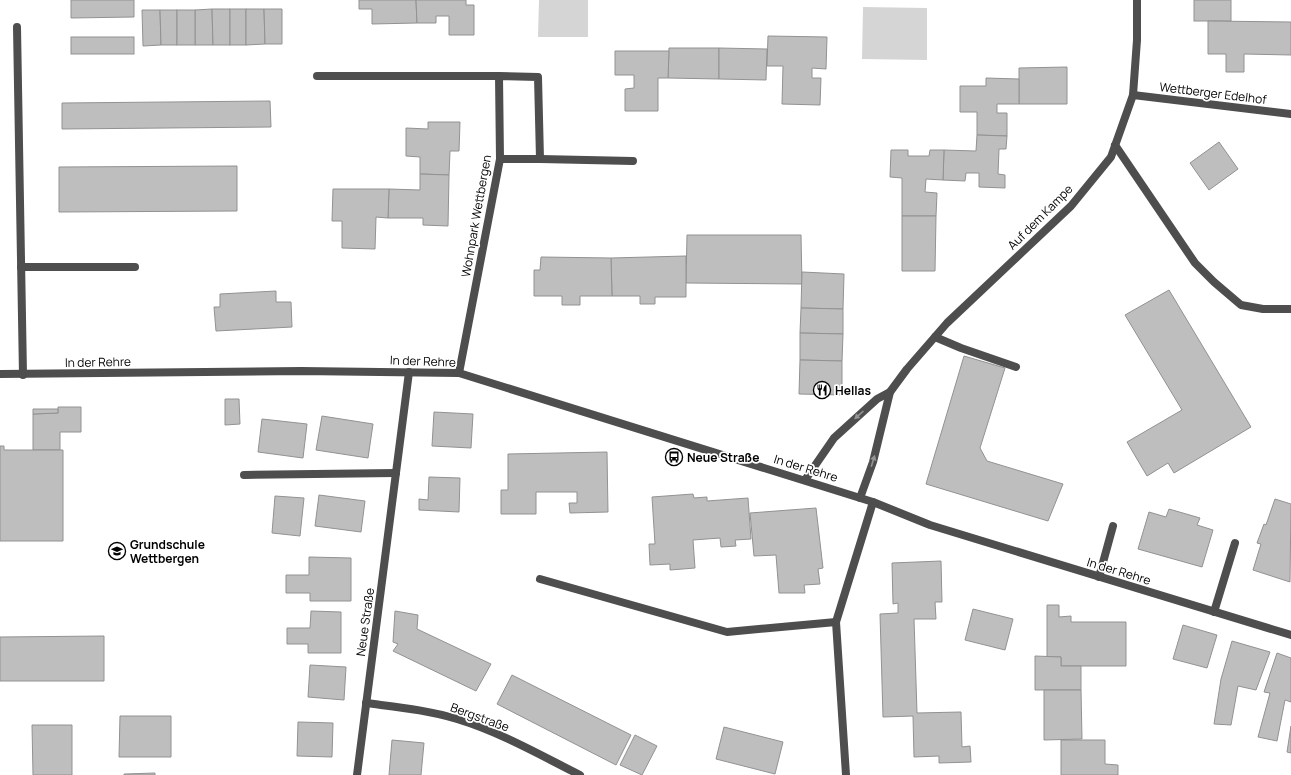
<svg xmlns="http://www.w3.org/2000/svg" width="1291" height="775" font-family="Manrope,sans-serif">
	<rect width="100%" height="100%" fill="#fff"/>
	<!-- green -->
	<g fill="#d5d5d5">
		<polygon points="539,0 588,0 588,37 538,37"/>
		<polygon points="863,7 927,8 927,60 862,59"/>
	</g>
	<!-- building -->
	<g fill="#bebebe" stroke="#929292">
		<polygon points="71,0 134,0 134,17 71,18"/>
		<polygon points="359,0 416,0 417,23 372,24 372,9 359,9"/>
		<polygon points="416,0 466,0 466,5 474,5 474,35 449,35 449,16 436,16 436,23 417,23"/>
		<rect x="1194" y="0" width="37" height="21"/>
		<polygon points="212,9 213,45 195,45 195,10"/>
		<polygon points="212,9 230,9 230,45 213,45"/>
		<rect x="230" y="9" width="16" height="36"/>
		<polygon points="246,9 264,9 265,44 246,45"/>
		<polygon points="264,9 282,9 282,44 265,44"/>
		<polygon points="142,10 160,10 161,45 143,46"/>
		<polygon points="160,10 177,10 177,45 161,45"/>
		<rect x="177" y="10" width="18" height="35"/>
		<polygon points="1208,21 1291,22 1291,55 1244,54 1244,72 1226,72 1226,54 1208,54"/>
		<polygon points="768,36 827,37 826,69 812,68 812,78 821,78 820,105 782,104 783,66 767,66"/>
		<rect x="71" y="37" width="63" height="17"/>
		<polygon points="669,48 719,48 719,79 668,78"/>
		<polygon points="719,48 767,49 766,80 719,79"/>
		<polygon points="615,51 669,51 668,78 658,78 658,111 625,111 625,89 634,88 634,75 615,75"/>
		<polygon points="1067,67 1067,104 1019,104 1019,68"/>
		<polygon points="986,78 1019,79 1019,104 997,104 997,113 1007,113 1007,136 977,135 977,112 960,112 960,86 986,86"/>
		<polygon points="270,101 271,127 62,129 62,103"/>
		<polygon points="428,122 460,122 459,151 450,151 449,175 420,174 420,157 406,156 406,128 428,129"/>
		<polygon points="977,135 1007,136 1006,149 999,149 998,174 1005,175 1005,188 979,187 979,173 966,173 965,181 943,180 944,150 976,151"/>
		<polygon points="1219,142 1238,169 1209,190 1190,163"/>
		<polygon points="891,150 908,150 908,156 929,156 930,150 944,150 943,180 926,179 925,192 937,193 936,216 902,216 902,178 890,177"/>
		<polygon points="237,166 237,211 59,212 59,167"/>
		<polygon points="420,174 449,175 448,226 423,225 423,218 388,218 389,189 420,190"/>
		<polygon points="333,189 389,189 388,218 376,217 375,249 342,248 342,221 332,221"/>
		<polygon points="902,216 936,216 935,271 902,271"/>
		<polygon points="687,235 801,235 802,284 686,283"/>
		<polygon points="686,256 686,297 655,297 655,304 640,304 640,296 612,296 611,258"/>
		<polygon points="541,257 611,258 612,296 580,296 580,305 562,305 562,296 534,296 534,270 540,270"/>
		<polygon points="802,272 844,274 843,309 801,308"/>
		<polygon points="1169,290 1251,427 1174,473 1168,463 1147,476 1127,442 1182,410 1125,315"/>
		<polygon points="276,291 276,302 291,302 292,327 216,331 214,307 220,307 220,294"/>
		<polygon points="801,308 843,309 843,334 800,333"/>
		<polygon points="800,333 843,334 842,361 800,360"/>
		<polygon points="964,356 1005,368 980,448 987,461 1063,484 1048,521 926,484"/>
		<polygon points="800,360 842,361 842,395 799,394"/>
		<polygon points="225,399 239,399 240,424 225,425"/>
		<polygon points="58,407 81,407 81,432 60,432 60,450 33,450 33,414 58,413"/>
		<polygon points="33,409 58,409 58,413 33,414"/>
		<polygon points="434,412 473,414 471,448 432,446"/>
		<polygon points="322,416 373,424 368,458 316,450"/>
		<polygon points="262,419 307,424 303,458 258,452"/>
		<polygon points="0,446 4,446 4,450 63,450 63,541 0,541"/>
		<polygon points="607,452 608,512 570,513 569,503 577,503 577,492 536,492 536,514 501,514 501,490 508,490 508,454"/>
		<polygon points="429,477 460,478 459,512 419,510 419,499 428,500"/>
		<polygon points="693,494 694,498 707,497 707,501 748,498 751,539 735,540 736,546 721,547 720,538 693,540 695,568 670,570 670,564 650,565 649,544 655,544 652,497"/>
		<polygon points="319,495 365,501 361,532 315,526"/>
		<polygon points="275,496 304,498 300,536 272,533"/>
		<polygon points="1275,499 1291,504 1290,582 1253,570 1261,544 1257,543 1264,524 1266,525"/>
		<polygon points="816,508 823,568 818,569 820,584 804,585 805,593 779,593 776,555 754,556 750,513"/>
		<polygon points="1169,509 1200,518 1197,525 1213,530 1202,567 1138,549 1149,512 1166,517"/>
		<polygon points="309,557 351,558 351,601 310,601 310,593 286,593 286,575 309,575"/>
		<polygon points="941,561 942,602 935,602 936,619 914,619 917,713 961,712 962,747 970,746 971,762 939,763 939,756 914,757 913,716 883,717 880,614 898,613 898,603 893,604 892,563"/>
		<polygon points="1047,605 1059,605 1059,617 1071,616 1071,622 1126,622 1126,666 1061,666 1061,657 1047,657"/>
		<polygon points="973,609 1013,619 1005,650 965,640"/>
		<polygon points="311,611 341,612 341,653 308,653 308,644 287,644 287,628 310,628"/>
		<polygon points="395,611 418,615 417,629 491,664 476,691 393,651 398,644 393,642"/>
		<polygon points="1183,625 1217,635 1207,668 1173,659"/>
		<polygon points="104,636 104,681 0,681 0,637"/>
		<polygon points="1232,641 1270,652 1256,690 1238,686 1231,725 1214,724 1221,679"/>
		<polygon points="1277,653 1291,658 1291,702 1285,700 1277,741 1258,737 1270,693 1264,692"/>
		<polygon points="1035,656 1061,657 1061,666 1081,666 1081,690 1035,690"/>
		<polygon points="310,665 346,667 344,700 308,697"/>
		<polygon points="512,675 631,735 616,765 497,704"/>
		<polygon points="1044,690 1081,690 1082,739 1044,740"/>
		<polygon points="120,716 171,716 171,757 119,757"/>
		<polygon points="298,722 333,723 332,757 297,756"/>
		<polygon points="32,725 72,725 72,775 33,775"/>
		<polygon points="1291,726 1291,753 1287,752"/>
		<polygon points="724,727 783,742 775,774 716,759"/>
		<polygon points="635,735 657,746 642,775 620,765"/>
		<polygon points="392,740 424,743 421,775 389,775"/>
		<polygon points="1061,740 1105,740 1105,764 1118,765 1118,775 1061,775"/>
		<polygon points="155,773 155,775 124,775 124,774"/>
	</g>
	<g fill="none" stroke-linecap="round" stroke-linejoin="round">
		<!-- service -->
		<g stroke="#4e4e4e" stroke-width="8">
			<polyline points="317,76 499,76 500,159 540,159 538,77 499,76"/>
			<polyline points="1115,145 1195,263 1214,282 1241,305 1263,309 1291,309"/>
			<polyline points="540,159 633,161"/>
			<polyline points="21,267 135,267"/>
			<polyline points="935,337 961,348 1016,367"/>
			<polyline points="1099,577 1113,526"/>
			<polyline points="1214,612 1235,543"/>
		</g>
		<!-- minor -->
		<g stroke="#4e4e4e" stroke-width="8">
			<polyline points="17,27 23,375"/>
			<polyline points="1133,95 1291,114"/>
			<polyline points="459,373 500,159"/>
			<polyline points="0,374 301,371 459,373 873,502 930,525 1291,635"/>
			<polyline points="244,475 396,473"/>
			<polyline points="805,480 834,438 877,399 890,392"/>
			<polyline points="860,498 873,462 890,392 907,369 947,323 1071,206 1111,157 1133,95 1137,40 1137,0"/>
			<polyline points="540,579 727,632 836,622"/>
			<path d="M366,703c30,4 62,7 91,16 43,13 83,36 123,56"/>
			<polyline points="357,775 409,372"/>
			<polyline points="846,775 836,622 873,502"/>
		</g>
	</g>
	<!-- one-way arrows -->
	<defs><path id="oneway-solid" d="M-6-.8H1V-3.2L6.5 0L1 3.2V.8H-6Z"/></defs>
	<g fill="#959595">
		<use href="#oneway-solid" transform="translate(859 415) rotate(138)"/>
		<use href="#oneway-solid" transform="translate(873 461) rotate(-73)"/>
	</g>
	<!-- icons -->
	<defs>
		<g id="restaurant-ring" transform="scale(0.9)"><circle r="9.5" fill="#fff" stroke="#000" stroke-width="1.5"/><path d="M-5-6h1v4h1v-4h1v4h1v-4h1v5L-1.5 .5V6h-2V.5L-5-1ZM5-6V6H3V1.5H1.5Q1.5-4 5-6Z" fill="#000"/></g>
		<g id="bus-ring" transform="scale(0.9)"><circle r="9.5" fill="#fff" stroke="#000" stroke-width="1.5"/><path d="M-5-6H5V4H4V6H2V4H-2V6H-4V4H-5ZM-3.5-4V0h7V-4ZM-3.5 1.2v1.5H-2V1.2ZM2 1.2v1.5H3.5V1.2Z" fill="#000"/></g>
		<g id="school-ring" transform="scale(0.9)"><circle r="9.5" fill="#fff" stroke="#000" stroke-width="1.5"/><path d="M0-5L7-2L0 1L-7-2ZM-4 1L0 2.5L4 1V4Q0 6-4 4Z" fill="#000"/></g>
	</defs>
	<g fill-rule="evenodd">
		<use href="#restaurant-ring" x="822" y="390"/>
		<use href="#bus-ring" x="674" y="457"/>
		<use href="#school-ring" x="117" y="551"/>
	</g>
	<g text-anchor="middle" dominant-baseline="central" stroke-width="3.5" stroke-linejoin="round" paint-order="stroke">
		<!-- street labels -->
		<g font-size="12" fill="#000" stroke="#fff">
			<text transform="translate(1213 93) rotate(7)">Wettberger Edelhof</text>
			<text transform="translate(476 216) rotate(-80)">Wohnpark Wettbergen</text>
			<text transform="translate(1040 217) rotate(-45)">Auf dem Kampe</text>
			<text transform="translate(423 361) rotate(2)">In der Rehre</text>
			<text transform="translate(98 362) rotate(-1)">In der Rehre</text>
			<text transform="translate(806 468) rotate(17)">In der Rehre</text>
			<text transform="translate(1119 571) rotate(17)">In der Rehre</text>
			<text transform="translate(365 622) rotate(-82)">Neue Straße</text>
			<text transform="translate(480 717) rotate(20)">Bergstraße</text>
		</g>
		<!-- poi labels -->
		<g font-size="12" font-weight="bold" fill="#000" stroke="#fff" text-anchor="start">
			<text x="835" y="390">Hellas</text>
			<text x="687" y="457">Neue Straße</text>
			<text x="130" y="544">Grundschule<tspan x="130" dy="14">Wettbergen</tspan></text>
		</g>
	</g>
</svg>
